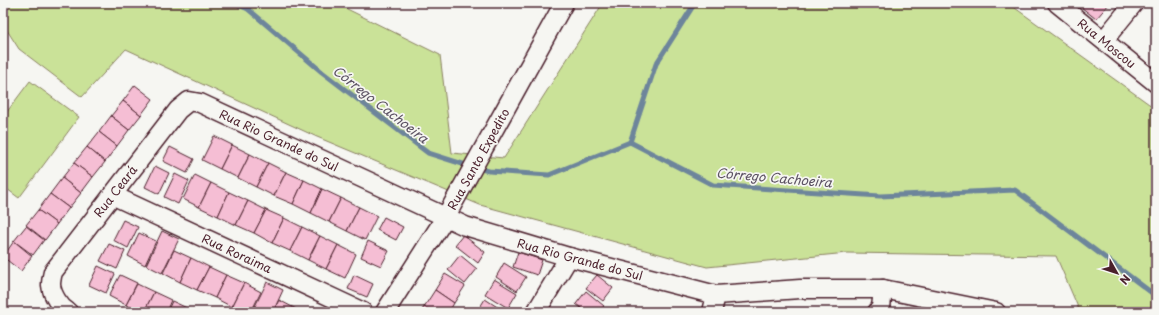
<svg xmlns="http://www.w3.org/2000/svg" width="1159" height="315" font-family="'Playpen Sans',sans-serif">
	<rect width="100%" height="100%" fill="#f6f6f2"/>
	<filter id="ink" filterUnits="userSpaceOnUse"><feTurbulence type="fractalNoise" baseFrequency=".025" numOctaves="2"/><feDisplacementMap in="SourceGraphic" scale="8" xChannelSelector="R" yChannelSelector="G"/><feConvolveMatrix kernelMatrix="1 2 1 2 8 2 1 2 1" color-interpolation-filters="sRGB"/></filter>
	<g filter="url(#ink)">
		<!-- green -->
		<g fill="#cae298" stroke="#8a8062">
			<polygon points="3,3 335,3 440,55 452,153 504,158 603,3 1008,3 1156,109 1156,312 1080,312 1056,256 847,253 707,267 480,205 317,137 126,49 82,97 19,49 3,24"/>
			<polygon points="30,81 79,117 19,198 3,186 3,117"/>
		</g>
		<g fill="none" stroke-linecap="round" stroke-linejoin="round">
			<!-- stream -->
			<g stroke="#6d859b" stroke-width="5">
				<polyline points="234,3 248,9 322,72 428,153 469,166"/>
				<polyline points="630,142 656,64 695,3"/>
				<polyline points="477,168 489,171 549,175 630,142 713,185 880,196 1015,190 1156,296"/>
			</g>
		</g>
		<!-- building -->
		<g fill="#f5bed4" stroke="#4a1f2b">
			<polygon points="1076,3 1107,3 1109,4 1096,19"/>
			<polygon points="135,85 153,99 141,115 123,101"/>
			<polygon points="123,101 141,115 129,130 111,116"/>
			<polygon points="111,116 129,130 117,146 99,132"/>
			<polygon points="99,132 117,146 105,162 87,147"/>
			<polygon points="214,136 232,145 220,169 202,160"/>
			<polygon points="232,145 250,154 238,178 220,169"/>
			<polygon points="87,147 105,162 93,177 74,163"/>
			<polygon points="170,147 194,159 187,173 163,161"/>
			<polygon points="250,154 268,163 256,187 238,178"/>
			<polygon points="74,163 93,177 81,193 62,178"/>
			<polygon points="268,163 286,172 274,196 256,187"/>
			<polygon points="155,166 169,173 159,194 145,187"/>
			<polygon points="286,172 304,180 293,204 274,196"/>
			<polygon points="175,174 189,181 178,204 164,197"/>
			<polygon points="195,175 211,183 199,207 183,199"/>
			<polygon points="62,178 81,193 69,208 50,194"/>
			<polygon points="304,180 322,189 311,213 293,204"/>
			<polygon points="211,183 229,192 218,216 199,207"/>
			<polygon points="322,189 341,198 329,222 311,213"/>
			<polygon points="229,192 248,201 236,225 218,216"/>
			<polygon points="50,194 69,208 57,224 38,210"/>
			<polygon points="341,198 359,207 347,231 329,222"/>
			<polygon points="248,201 266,210 254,233 236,225"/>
			<polygon points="359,207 377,216 365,240 347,231"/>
			<polygon points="38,210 57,224 45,240 26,225"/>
			<polygon points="266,210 284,218 272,243 254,233"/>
			<polygon points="384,217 403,227 396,240 377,230"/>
			<polygon points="284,218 302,227 290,251 272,243"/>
			<polygon points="123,220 138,227 128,248 113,240"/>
			<polygon points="26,226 44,240 33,255 14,241"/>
			<polygon points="302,227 320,236 308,260 290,251"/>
			<polygon points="162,231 179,239 162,273 146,265"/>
			<polygon points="139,233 156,241 145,265 128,256"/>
			<polygon points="463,235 485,252 478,263 455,245"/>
			<polygon points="320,236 338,245 326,269 308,260"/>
			<polygon points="14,241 32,256 21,271 3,257"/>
			<polygon points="368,241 389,251 381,266 361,257"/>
			<polygon points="109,244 125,251 117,269 100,261"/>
			<polygon points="338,245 356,254 345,278 326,269"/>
			<polygon points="174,250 191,258 180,282 163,273"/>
			<polygon points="518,252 542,260 537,275 513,267"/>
			<polygon points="460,255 477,269 465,284 448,270"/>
			<polygon points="191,258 209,267 197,290 180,282"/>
			<polygon points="504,263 526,277 517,291 496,277"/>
			<polygon points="98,266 115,274 106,293 89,285"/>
			<polygon points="209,267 226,275 215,298 197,290"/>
			<polygon points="445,274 465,286 454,303 435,290"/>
			<polygon points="120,275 137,283 126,305 109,296"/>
			<polygon points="226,275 244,283 232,307 215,298"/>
			<polygon points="354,275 373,284 367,297 348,289"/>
			<polygon points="597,275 613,288 603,301 586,288"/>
			<polygon points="494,279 517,293 508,308 485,294"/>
			<polygon points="267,282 283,290 273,312 252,312"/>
			<polygon points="244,283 261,292 251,312 243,312 232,307"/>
			<polygon points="137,284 154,292 144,312 141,312 126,305"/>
			<polygon points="435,290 454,303 449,312 433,312 424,307"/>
			<polygon points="586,291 604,306 599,312 586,312 576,304"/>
			<polygon points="154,292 171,300 166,312 144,312"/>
			<polygon points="485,299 505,312 477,312"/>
			<polygon points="279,300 296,309 295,312 273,312"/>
			<polygon points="172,301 189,309 187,312 167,312"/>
			<polygon points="424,307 433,312 421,312"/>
		</g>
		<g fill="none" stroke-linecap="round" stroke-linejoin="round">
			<!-- street casing -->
			<g stroke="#4a1f2b" stroke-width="21">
				<g id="street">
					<polyline points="1057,3 1156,83"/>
					<polyline points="1104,40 1134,3"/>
					<polyline points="112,195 363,312"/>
					<path d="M68,312c-8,-5 -16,-17 -17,-27 0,-4 1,-9 2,-13l125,-162 11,-9 11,2 265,123 104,31 147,38 84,-6h83l113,23"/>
					<polyline points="385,312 445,218 564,3"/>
					<polyline points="536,312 569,257"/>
					<polyline points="712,312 716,295"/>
					<polyline points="877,312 881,308 883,289"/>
				</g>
			</g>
			<!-- street -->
			<use href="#street" stroke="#f6f6f2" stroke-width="18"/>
		</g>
	</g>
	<g text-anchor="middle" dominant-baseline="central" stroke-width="3.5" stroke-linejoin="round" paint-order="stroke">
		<!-- street labels -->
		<g font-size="12" fill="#4a1f2b" stroke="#f6f6f2">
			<text transform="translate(1107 43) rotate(39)">Rua Moscou</text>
			<text transform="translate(279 140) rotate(25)">Rua Rio Grande do Sul</text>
			<text transform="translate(478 159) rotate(-61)">Rua Santo Expedito</text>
			<text transform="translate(115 191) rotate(-52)">Rua Ceará</text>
			<text transform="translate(237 253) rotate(25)">Rua Roraima</text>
			<text transform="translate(580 259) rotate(15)">Rua Rio Grande do Sul</text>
		</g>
		<!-- water labels -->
		<g font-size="13" font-style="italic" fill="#5c5263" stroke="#f6f6f2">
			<text transform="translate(381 104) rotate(38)">Córrego Cachoeira</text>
			<text transform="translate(774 177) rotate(5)">Córrego Cachoeira</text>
		</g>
	</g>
	<!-- margin -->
	<rect width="1159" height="315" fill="none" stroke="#f6f6f2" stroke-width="16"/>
	<rect x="8" y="8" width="1143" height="299" fill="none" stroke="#4a1f2b" stroke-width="1.5" filter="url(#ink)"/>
	<!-- north arrow -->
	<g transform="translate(1117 273) rotate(129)" stroke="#f6f6f2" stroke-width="3" paint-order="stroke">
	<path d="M0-3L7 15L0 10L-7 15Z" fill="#4a1f2b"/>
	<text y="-6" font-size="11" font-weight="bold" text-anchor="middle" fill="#4a1f2b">N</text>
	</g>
</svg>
